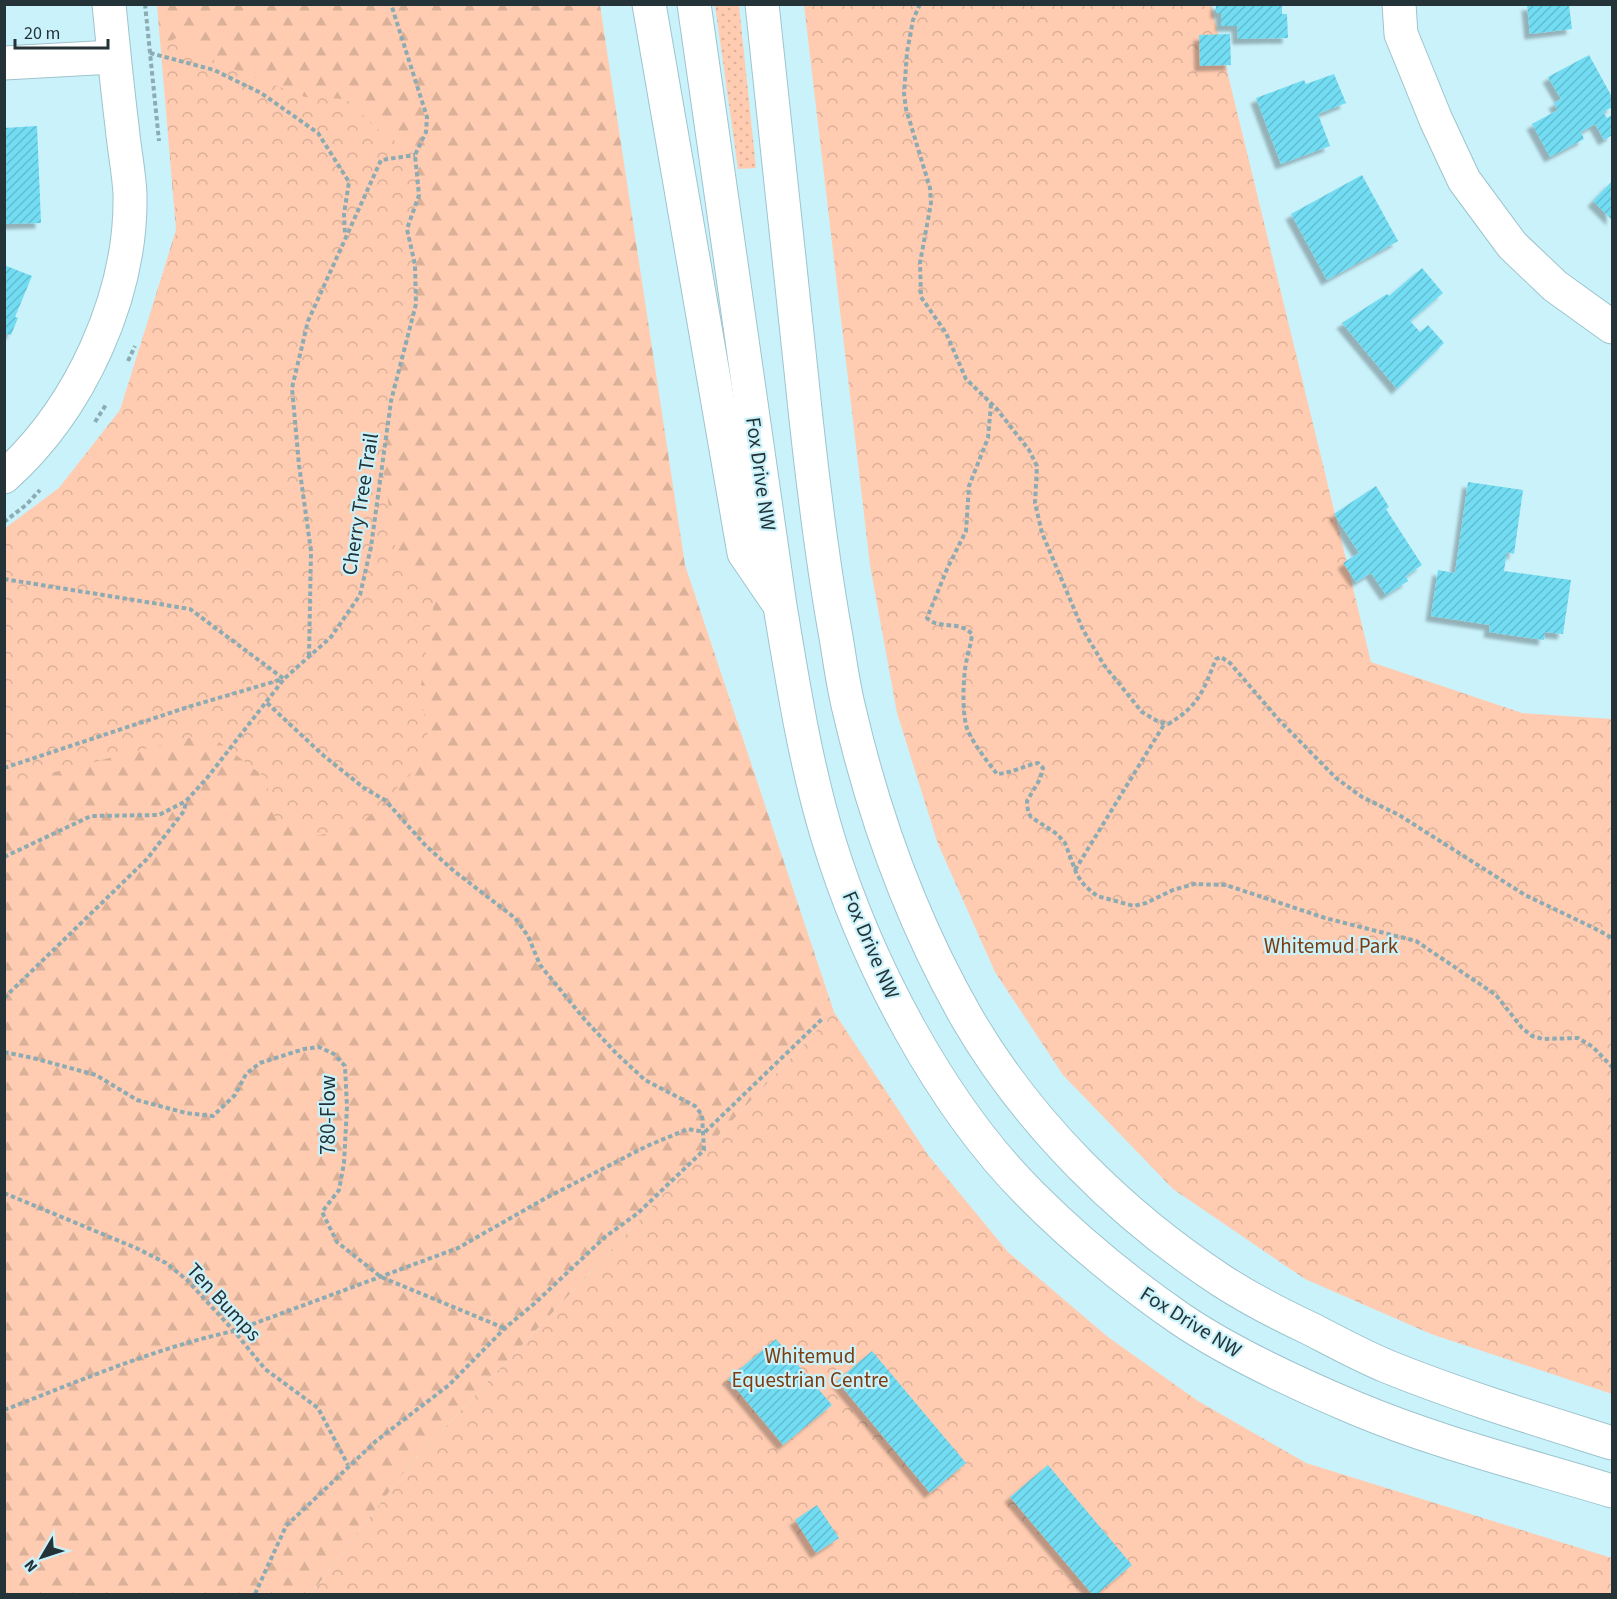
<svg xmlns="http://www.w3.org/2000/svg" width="1617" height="1599" font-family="'Source Sans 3',sans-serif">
	<defs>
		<pattern id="grass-dots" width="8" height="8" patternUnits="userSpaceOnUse" patternTransform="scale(1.5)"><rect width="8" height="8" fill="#ffccb1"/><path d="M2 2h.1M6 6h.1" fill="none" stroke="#dab099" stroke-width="1.8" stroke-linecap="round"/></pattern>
		<pattern id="forest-firs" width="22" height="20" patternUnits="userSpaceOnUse" patternTransform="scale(1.5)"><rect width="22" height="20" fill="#ffccb1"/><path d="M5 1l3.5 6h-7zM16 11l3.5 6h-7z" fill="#dab099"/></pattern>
		<pattern id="park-crowns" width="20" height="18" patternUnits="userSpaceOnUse" patternTransform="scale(1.5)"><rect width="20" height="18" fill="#ffccb1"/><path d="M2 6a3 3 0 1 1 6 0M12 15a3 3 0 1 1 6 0" fill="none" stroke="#dab099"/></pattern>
		<pattern id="building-hatch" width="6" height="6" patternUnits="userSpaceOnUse" patternTransform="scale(1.5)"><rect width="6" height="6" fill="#72dcf2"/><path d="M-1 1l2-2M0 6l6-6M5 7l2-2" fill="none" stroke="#63bdd0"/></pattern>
		<filter id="shadow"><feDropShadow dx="-5.5" dy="5.5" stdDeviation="1.5" flood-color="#0004"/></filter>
	</defs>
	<rect width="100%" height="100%" fill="#caf2fb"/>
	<!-- grass -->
	<polygon fill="url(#grass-dots)" points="715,5 739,5 756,168 738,169"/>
	<!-- forest -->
	<polygon fill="url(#forest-firs)" points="157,5 600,5 685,565 834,1012 409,1466 311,1594 5,1594 4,529 59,488 120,411 176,230"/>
	<!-- park -->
	<g fill="url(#park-crowns)">
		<polygon points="804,5 1211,5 1371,662 1522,713 1612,719 1612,1394 1431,1334 1305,1279 1173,1189 1063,1075 995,972 938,844 897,713 870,565"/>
		<polygon points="179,37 218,63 305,97 346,99 375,127 415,155 419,195 407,229 415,265 416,304 391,401 382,464 398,562 434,602 420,692 431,754 358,827 315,836 275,818 265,777 207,733 16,782 5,787 5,529 59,488 120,410 177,230 161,45"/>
		<polygon points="834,1012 928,1155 1008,1252 1108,1337 1198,1401 1306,1463 1612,1558 1612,1594 311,1594 409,1466"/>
	</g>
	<!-- building -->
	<g fill="url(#building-hatch)" filter="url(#shadow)">
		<polygon points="1216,4 1282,4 1282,14 1287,14 1288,38 1238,39 1237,26 1221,26 1221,13 1216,13"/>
		<polygon points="1527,5 1569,5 1572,29 1530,34"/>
		<polygon points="1230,34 1231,65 1200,66 1199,35"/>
		<polygon points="1589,55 1612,97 1612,107 1603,112 1607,118 1612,115 1612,135 1604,140 1595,124 1581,132 1584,139 1550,157 1532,124 1558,110 1554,103 1561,99 1548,77"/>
		<polygon points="1334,74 1346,103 1318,114 1330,146 1281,164 1256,98 1304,80 1306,84"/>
		<polygon points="37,126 41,223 4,224 4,128"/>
		<polygon points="1362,175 1398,241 1327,280 1291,214"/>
		<polygon points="1612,181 1612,220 1593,201"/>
		<polygon points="4,265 32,276 15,317 18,318 11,335 4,333"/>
		<polygon points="1422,268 1443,293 1410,321 1420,332 1428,325 1444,343 1397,389 1342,323 1387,294 1389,296"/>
		<polygon points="1468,482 1523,490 1514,554 1507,552 1504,571 1571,580 1563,634 1545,632 1544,640 1489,632 1490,625 1431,616 1438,570 1455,573"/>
		<polygon points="1376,486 1389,507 1386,509 1422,565 1406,576 1408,581 1386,595 1371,573 1356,582 1343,563 1359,553 1334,514"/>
		<polygon points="776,1339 832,1405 783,1445 728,1379"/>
		<polygon points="872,1351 966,1463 930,1493 837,1381"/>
		<polygon points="1048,1465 1132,1565 1097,1594 1092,1594 1010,1497"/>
		<polygon points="817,1505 839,1538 816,1553 795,1520"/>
	</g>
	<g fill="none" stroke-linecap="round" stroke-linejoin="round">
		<!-- minor casing -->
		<g stroke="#9ec4cd" stroke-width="35">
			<g id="minor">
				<polyline points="1399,4 1401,34 1436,120 1464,180 1512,245 1555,286 1612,327"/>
				<polyline points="4,63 113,57"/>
				<path d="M4,477c76,-68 128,-181 126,-283 -1,-22 -6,-45 -8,-68 -5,-40 -9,-81 -13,-122"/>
			</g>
		</g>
		<!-- major casing -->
		<g stroke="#9ec4cd" stroke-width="35">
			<g id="major">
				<polyline points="649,4 744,553 776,600"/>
				<path d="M694,4l86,602c13,78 25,156 48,232 38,124 112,267 204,358 45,45 95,86 147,122 51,35 119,66 176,90 83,35 172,57 257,83"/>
				<path d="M762,4c13,123 26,245 39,367 9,89 19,178 35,266 4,24 7,48 13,72 25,108 63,213 118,309 61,105 154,197 255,263 28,18 59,34 89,48 25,13 49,26 75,37 74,30 150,53 226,77"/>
			</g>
		</g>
		<!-- path -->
		<g stroke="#8cabb2" stroke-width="4" stroke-dasharray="4.5 3" stroke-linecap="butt">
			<polyline points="145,4 159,141"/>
			<path d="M920,4l-7,16 -6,32 -3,42 2,15 24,79 1,15 -11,60 1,34 25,36 20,46 30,29 33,42 8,16 -2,37 7,30 41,97 21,35 38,47 17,10 9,2c31,-18 35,-33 48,-65l5,-2 9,6 48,56 58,59 26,19 37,18 126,80 69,33 18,10"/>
			<polyline points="150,53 214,70 261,93 318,133 349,182 344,214 345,235"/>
			<polyline points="128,361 135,346"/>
			<path d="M991,404l-3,34 -19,48 -3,45 -19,38 -20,49c12,12 32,2 45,16 -1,12 -6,24 -7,36 -2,15 -3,47 3,61 7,15 19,30 29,43 14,-1 27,-8 41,-11l5,5 -3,11 -13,22 1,11 3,5 26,17 8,9 12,32 8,11 12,10 37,10 12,-3 27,-13 21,-6 32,1 99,33 91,23 80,54 26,33 10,8 11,3 35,-1 15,9 19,20"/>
			<polyline points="95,422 107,403"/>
			<polyline points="4,522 26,505 40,490"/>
			<polyline points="4,579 190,609 284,679"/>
			<polyline points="309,656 311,551 299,465 292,388 308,321 381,160 415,155"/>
			<polyline points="4,768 188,707 283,679"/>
			<polyline points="4,857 91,816 159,815 186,801 207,778 284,679 331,637 360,595 371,547 391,401 416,304 415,265 407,229 419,195 415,155 426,132 427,117 391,4"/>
			<polyline points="1075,870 1165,723"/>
			<polyline points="4,998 147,859 184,811 186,802"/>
			<polyline points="4,1052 33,1058 96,1075 137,1100 186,1113 213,1116 235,1095 246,1074 260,1063 304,1049 319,1047 334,1054 345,1066 347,1107 344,1163 339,1190 322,1212 337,1242 381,1277 504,1328"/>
			<polyline points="705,1132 822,1019"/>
			<polyline points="4,1193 136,1248 166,1263 187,1280 234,1331 265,1369 318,1408 348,1465"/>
			<path d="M4,1410c76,-29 151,-62 230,-79l224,-83 86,-49 103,-53 41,-17 17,3"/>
			<polyline points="255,1594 286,1526 376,1441 449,1385 505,1328 535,1303 605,1237 638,1213 704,1150 702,1115 695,1106 645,1080 617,1054 585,1020 540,965 528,936 515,918 454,871 426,846 385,800 364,788 324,756 266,702"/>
		</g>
		<!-- minor -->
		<use href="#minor" stroke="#fff" stroke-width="33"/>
		<!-- major -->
		<use href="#major" stroke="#fff" stroke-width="33"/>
	</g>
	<g text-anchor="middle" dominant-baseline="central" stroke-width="4.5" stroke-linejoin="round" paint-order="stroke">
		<!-- street labels -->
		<g font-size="21" fill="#243337" stroke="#caf2fb">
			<text transform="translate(761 474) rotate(82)">Fox Drive NW</text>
			<text transform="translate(360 504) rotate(-81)">Cherry Tree Trail</text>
			<text transform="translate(871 945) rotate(67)">Fox Drive NW</text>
			<text transform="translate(328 1115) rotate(-90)">780-Flow</text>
			<text transform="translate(224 1302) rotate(47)">Ten Bumps</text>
			<text transform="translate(1191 1322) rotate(32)">Fox Drive NW</text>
		</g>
		<!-- park labels -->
		<g font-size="21" fill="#7d3b0e" stroke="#caf2fb">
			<text x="1331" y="946">Whitemud Park</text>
			<text x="810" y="1356">Whitemud<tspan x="810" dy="24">Equestrian Centre</tspan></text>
		</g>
	</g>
	<!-- border -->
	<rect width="1617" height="1599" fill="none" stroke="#243337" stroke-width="12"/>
	<!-- north arrow -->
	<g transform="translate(42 1557) rotate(231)" stroke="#caf2fb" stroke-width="4.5" paint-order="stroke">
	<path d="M0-4.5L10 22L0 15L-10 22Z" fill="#243337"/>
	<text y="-9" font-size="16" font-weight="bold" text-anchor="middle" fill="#243337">N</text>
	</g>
	<!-- scale -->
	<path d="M15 39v9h93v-9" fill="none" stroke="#243337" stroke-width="3"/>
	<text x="24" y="39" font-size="18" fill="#243337" stroke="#caf2fb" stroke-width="4.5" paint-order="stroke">20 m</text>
</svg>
